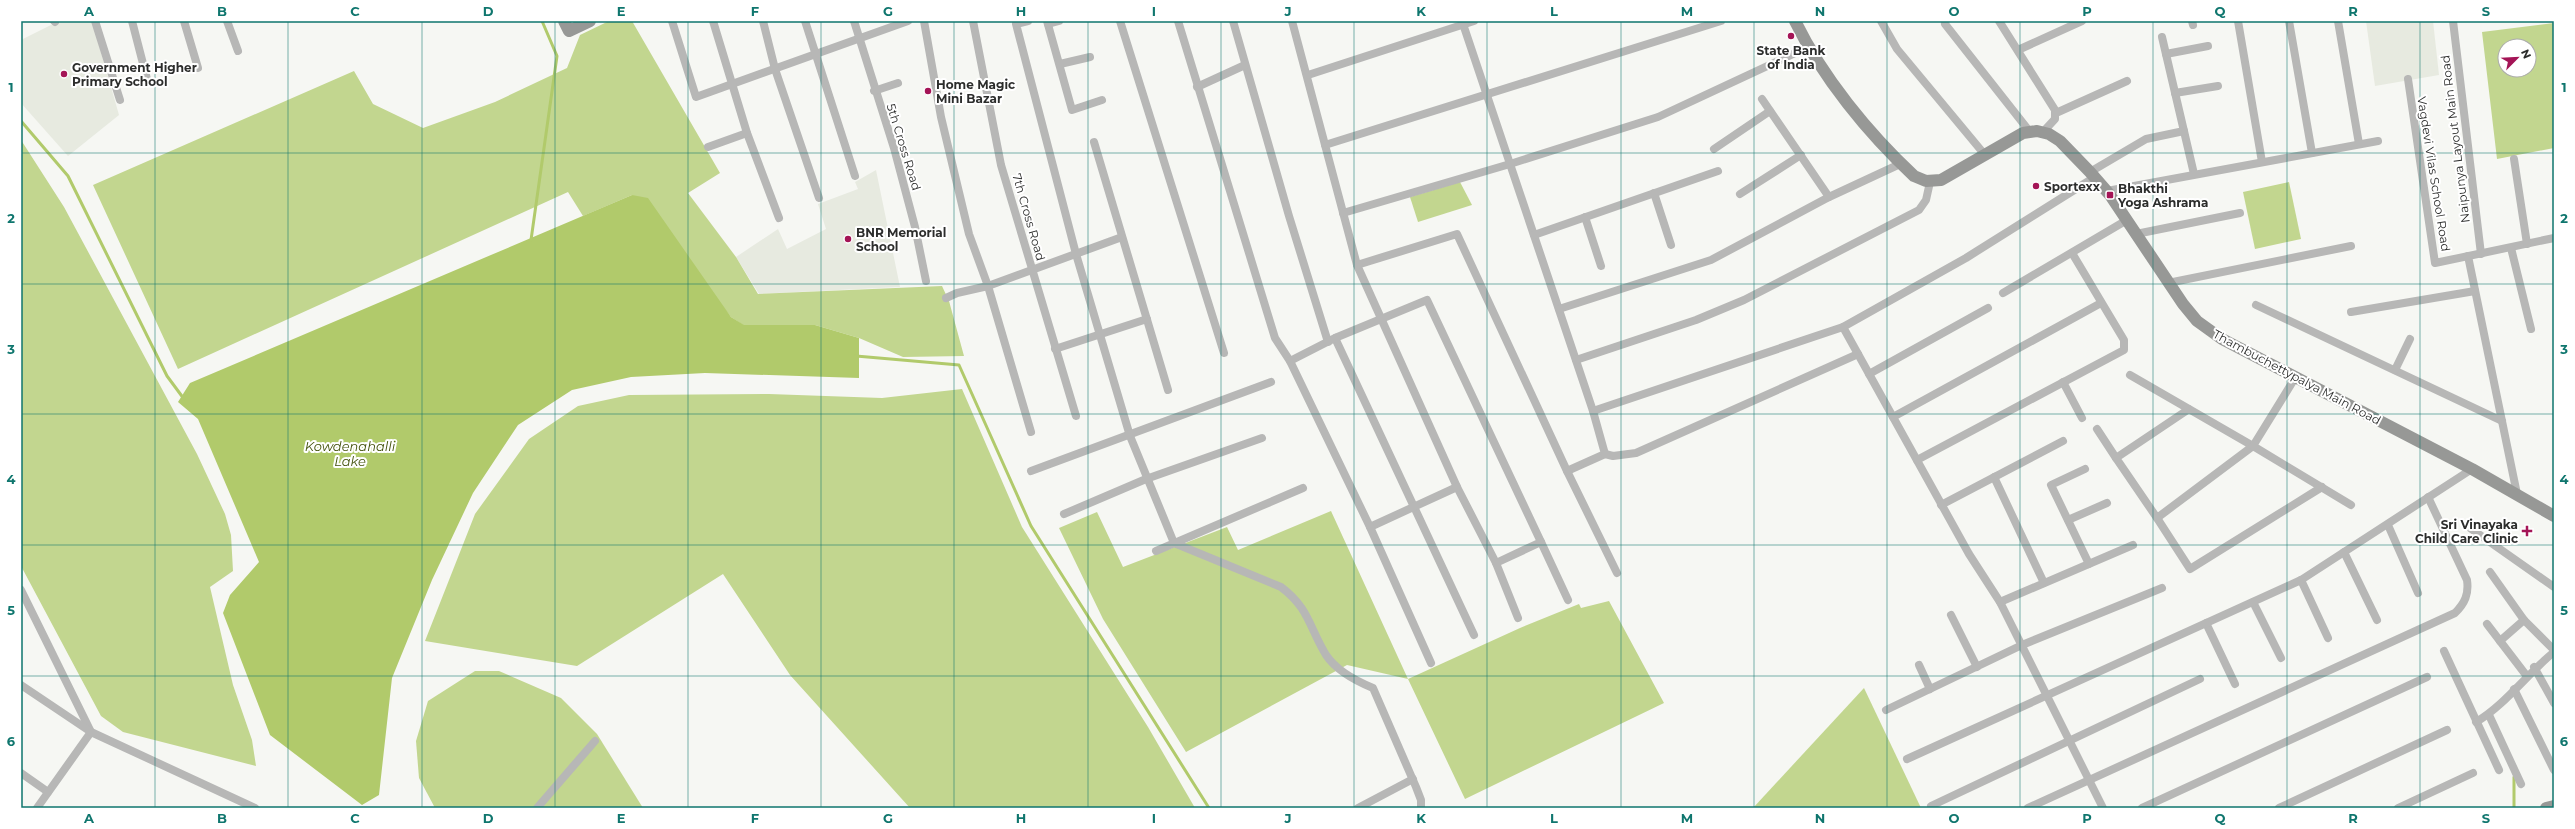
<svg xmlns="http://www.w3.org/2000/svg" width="2575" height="829" font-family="Montserrat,sans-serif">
	<rect width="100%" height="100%" fill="#f6f7f3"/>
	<!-- built -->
	<g fill="#e7eae0">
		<polygon points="64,21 92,21 119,115 68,156 21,103 21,40 51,25"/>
		<polygon points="2366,21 2433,21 2439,75 2375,86"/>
		<polygon points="876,170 900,287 759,294 736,257 778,229 787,249 826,229 818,204 858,189 855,182"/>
	</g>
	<!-- green -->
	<g fill="#c2d68f" fill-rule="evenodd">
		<polygon points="609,21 632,21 720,173 688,193 736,257 758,294 942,286 949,301 964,356 903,357 859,338 815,325 743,325 731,317 632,195 583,216 568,192 178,369 93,185 354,71 373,104 423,128 495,102 567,68 580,35"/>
		<path d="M2554,23v125l-57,11 -15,-127zM2505,46h24v24h-24z"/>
		<polygon points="21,140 64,207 197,454 225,514 231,535 233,571 210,587 233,685 252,740 256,766 123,732 101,716 21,566"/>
		<polygon points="1460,182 1472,205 1418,222 1410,197"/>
		<polygon points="2289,182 2301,239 2255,249 2243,192"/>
		<polygon points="962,389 1022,527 1148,727 1195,808 910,808 790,675 723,574 577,666 425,641 475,514 529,439 578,406 629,395 769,394 882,398"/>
		<polygon points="1331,511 1408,679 1520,628 1579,604 1581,608 1609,601 1664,703 1465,799 1408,679 1347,665 1186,752 1103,619 1059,528 1097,512 1123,567 1227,527 1238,550"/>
		<polygon points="475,671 499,671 561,698 597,734 643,808 435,808 419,778 416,741 428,701"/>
		<polygon points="1864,688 1921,808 1753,808"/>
	</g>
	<!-- water -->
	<polygon fill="#b1ca6b" points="632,195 648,198 731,317 744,325 815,325 859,338 859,378 705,373 631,377 572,390 518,425 473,493 432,580 392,678 379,795 362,805 270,735 223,613 230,595 259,562 198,419 178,402 190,383"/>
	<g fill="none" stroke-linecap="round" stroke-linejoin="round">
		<!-- stream -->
		<g stroke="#b1ca6b" stroke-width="3">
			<polyline points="21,121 68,176 167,376 184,399"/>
			<polyline points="531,240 557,56 542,21"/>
			<polyline points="856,356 959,365 1031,526 1209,808"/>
			<polyline points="2514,807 2514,777"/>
		</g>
		<!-- street -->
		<g stroke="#b7b7b6" stroke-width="8">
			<polyline points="54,21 55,22"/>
			<polyline points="95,21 120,100"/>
			<polyline points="132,21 148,83"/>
			<polyline points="184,21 198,68"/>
			<polyline points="227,21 238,51"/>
			<polyline points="672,21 696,97 908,21"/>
			<polyline points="713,21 747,133 779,218"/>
			<polyline points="763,21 775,69 819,198"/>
			<polyline points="805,21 855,176"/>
			<polyline points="854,21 894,148 915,227 926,281"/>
			<polyline points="924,21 941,117 969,234 988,286 1031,432"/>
			<polyline points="973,21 1001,165 1076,416"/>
			<path d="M1028,21l-12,3 60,230 54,182 44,107 107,44c28,21 28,40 45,68 10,15 30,26 47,33l43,99 5,13v8"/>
			<polyline points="1047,21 1072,110 1102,100"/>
			<polyline points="1120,21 1224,353"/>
			<polyline points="1178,21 1275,338 1290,361"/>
			<polyline points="1233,21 1289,216 1328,342"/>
			<polyline points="1292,21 1357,265 1457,487 1496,563"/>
			<polyline points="1462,21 1593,411 1605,454 1567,471"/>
			<polyline points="1881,21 1897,49 1985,155"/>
			<polyline points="1999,21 2055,110 2055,119 2043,132"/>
			<polyline points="2192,21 2193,25"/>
			<polyline points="2238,21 2262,162"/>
			<polyline points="2289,21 2312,153"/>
			<polyline points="2338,21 2359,144"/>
			<polyline points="2453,21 2481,254"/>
			<polyline points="1048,24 1059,21"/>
			<polyline points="1945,24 2030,132"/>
			<polyline points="2162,37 2194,174"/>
			<polyline points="2018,50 2082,21"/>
			<polyline points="2166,54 2208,46"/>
			<polyline points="1060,64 1090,57"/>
			<polyline points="1308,75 1474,21"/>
			<polyline points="2408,79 2435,263 2554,238"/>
			<polyline points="1197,87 1245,65"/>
			<polyline points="874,91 898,83"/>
			<polyline points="2175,93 2218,86"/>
			<polyline points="1762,99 1829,197"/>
			<polyline points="2056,113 2127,81"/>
			<polyline points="1094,142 1168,390"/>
			<polyline points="1325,145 1721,21"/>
			<polyline points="708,147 747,133"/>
			<polyline points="1714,149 1770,111"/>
			<polyline points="2514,159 2527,244"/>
			<polyline points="2090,172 2146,139 2184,131"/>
			<polyline points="2107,191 2378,141"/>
			<polyline points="1654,193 1671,245"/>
			<polyline points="1740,194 1801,155"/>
			<polyline points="1343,213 1510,164 1658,117 1808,47"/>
			<polyline points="1585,217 1601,266"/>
			<polyline points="2136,234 2240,213"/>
			<polyline points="1534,235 1718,171"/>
			<polyline points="2511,248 2531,329"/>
			<polyline points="2468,256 2517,494"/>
			<polyline points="1357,265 1457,234 1567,471 1617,573"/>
			<polyline points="2168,283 2351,246"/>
			<polyline points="2003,293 2127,220"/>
			<polyline points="946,298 957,293 988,286 1122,237"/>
			<polyline points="2256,305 2502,421"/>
			<polyline points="1559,309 1711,260 1829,197 1900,164"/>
			<polyline points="2351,312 2475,291"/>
			<polyline points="1843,327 1969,554 2000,602 2103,808"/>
			<polyline points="1335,338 1474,635"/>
			<polyline points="1055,349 1147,319"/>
			<polyline points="1576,360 1696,320 1744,300 1919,210 1926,200 1930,182"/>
			<polyline points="2395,370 2410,339"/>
			<polyline points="1869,374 1988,308"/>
			<polyline points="2130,375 2253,446 2157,518 2116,458 2189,409"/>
			<polyline points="2295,378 2253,446 2351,505"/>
			<polyline points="2063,382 2082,418"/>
			<polyline points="1593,411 1843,327 1966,258 2095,177"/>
			<polyline points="1893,417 2101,303"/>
			<polyline points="2097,429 2116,458"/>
			<polyline points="1605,454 1613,456 1636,453 1858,354"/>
			<polyline points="1917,460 2124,350 2124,340 2072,253"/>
			<polyline points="2085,469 2051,485 2089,564"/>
			<polyline points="1031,471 1271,382"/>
			<polyline points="1994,477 2044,583"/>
			<polyline points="1941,505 2063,441"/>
			<polyline points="1064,514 1146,479 1262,438"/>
			<polyline points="2157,518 2190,569 2322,487"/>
			<polyline points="2068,520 2107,503"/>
			<polyline points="2388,525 2418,593"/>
			<polyline points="1370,527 1457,487"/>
			<polyline points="2470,528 2554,587"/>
			<polyline points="1156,551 1303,488"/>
			<polyline points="2344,552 2377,620"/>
			<polyline points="2490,572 2524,620 2554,650"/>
			<polyline points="2301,580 2328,638"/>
			<polyline points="21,590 91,732 37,808"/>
			<polyline points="2000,602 2133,545"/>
			<polyline points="2253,602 2281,658"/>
			<polyline points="1951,615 1977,667"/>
			<polyline points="1518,618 1496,563 1541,542 1568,600"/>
			<polyline points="2206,623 2235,684"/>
			<polyline points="2487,624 2526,675"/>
			<polyline points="2500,641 2524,620"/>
			<polyline points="2444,651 2499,770"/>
			<polyline points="1431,663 1370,527 1290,361 1335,338 1427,300 1541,542"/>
			<polyline points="1919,665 1930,689"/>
			<polyline points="2534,667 2554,703"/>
			<polyline points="21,685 91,732 255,808"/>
			<polyline points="2514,689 2554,770"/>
			<polyline points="1886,710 2022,645 2162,588"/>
			<polyline points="2489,715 2521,784"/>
			<path d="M2476,722c28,-16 52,-49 78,-70"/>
			<polyline points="1907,759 2301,580 2472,469"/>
			<polyline points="21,773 48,792"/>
			<polyline points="1931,806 2200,679"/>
			<polyline points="537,808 595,741"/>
			<polyline points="1358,808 1413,779"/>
			<path d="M2028,808l427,-195c10,-10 14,-19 12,-33l-39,-83"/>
			<polyline points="2142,808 2427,677"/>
			<polyline points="2279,808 2447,730"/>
			<polyline points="2398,808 2473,773"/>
		</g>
		<!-- secondary -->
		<g stroke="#979896" stroke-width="12">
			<polyline points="564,21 569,31 590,21"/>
			<path d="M1795,21c28,57 73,112 119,155l12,5 15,-1 82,-47 14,-2 12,3 11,7 30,31 20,23 73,109 14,17 25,18 250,130 82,47"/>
			<polyline points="2546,808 2554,806"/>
		</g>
	</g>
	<!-- grid -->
	<path fill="none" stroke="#0f766e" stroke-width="1" stroke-opacity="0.55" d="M155,21v787M288,21v787M422,21v787M555,21v787M688,21v787M821,21v787M954,21v787M1088,21v787M1221,21v787M1354,21v787M1487,21v787M1621,21v787M1754,21v787M1887,21v787M2020,21v787M2153,21v787M2287,21v787M2420,21v787M21,153h2533M21,284h2533M21,414h2533M21,545h2533M21,676h2533"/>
	<!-- markers -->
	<g fill="#a41456" stroke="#fff" stroke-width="1.5">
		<circle cx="1791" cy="36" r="4"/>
		<circle cx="64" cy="74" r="4"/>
		<circle cx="928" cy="91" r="4"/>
		<circle cx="2036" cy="186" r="4"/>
		<rect x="2106" y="191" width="8" height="8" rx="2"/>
		<circle cx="848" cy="239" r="4"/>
		<path d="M2525 525h4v4h4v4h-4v4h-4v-4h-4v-4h4z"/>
	</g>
	<g text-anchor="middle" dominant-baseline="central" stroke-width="4" stroke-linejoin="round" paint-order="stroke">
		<!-- poi labels -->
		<g font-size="12" font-weight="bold" fill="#2c2d2c" stroke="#fff" text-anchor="start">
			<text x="1791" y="50" text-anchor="middle">State Bank<tspan x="1791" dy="14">of India</tspan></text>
			<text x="72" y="67">Government Higher<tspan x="72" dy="14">Primary School</tspan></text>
			<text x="936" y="84">Home Magic<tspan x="936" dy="14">Mini Bazar</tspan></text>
			<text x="2044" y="186">Sportexx</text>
			<text x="2118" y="188">Bhakthi<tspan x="2118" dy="14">Yoga Ashrama</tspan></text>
			<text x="856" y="232">BNR Memorial<tspan x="856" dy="14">School</tspan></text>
			<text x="2518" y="524" text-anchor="end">Sri Vinayaka<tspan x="2518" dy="14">Child Care Clinic</tspan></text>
		</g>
		<!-- street labels -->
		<g font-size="12" fill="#2c2d2c" stroke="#fff">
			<text transform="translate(2455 139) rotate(-97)">Naipunya Layout Main Road</text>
			<text transform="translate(904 147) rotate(73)">5th Cross Road</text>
			<text transform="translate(2434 174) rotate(81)">Vagdevi Vilas School Road</text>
			<text transform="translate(1029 217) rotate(74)">7th Cross Road</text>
			<text transform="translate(2297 377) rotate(28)">Thambuchettypalya Main Road</text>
		</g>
		<!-- water labels -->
		<g font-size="13" font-style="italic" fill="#43520c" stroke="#fff">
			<text x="350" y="446">Kowdenahalli<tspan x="350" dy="15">Lake</tspan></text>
		</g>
	</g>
	<!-- border -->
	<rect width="2575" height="829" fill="none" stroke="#ffffff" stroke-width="44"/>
	<!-- north arrow -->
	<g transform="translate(2517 58) rotate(66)"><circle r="19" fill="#ffffff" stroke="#ababab"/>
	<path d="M0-3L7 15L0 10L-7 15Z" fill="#a41456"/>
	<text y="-6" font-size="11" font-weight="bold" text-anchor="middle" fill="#2c2d2c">N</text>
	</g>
	<rect x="22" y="22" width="2531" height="785" fill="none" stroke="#0f766e" stroke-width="1.5"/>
	<g font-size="13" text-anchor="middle" font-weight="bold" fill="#0f766e">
		<text x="89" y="16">A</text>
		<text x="222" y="16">B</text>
		<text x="355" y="16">C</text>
		<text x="488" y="16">D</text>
		<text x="621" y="16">E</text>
		<text x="755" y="16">F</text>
		<text x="888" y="16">G</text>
		<text x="1021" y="16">H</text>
		<text x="1154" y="16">I</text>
		<text x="1288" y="16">J</text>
		<text x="1421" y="16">K</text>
		<text x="1554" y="16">L</text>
		<text x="1687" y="16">M</text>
		<text x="1820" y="16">N</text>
		<text x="1954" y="16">O</text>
		<text x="2087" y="16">P</text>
		<text x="2220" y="16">Q</text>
		<text x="2353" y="16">R</text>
		<text x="2486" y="16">S</text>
		<text x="11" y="92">1</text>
		<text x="2564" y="92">1</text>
		<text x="11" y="223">2</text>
		<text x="2564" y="223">2</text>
		<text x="11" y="354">3</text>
		<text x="2564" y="354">3</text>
		<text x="11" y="484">4</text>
		<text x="2564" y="484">4</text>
		<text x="11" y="615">5</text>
		<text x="2564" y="615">5</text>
		<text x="11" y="746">6</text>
		<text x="2564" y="746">6</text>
		<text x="89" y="823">A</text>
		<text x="222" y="823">B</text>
		<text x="355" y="823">C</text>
		<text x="488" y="823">D</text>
		<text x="621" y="823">E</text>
		<text x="755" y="823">F</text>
		<text x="888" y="823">G</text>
		<text x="1021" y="823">H</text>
		<text x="1154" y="823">I</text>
		<text x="1288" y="823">J</text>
		<text x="1421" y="823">K</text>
		<text x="1554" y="823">L</text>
		<text x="1687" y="823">M</text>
		<text x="1820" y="823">N</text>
		<text x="1954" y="823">O</text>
		<text x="2087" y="823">P</text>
		<text x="2220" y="823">Q</text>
		<text x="2353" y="823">R</text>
		<text x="2486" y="823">S</text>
	</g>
</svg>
